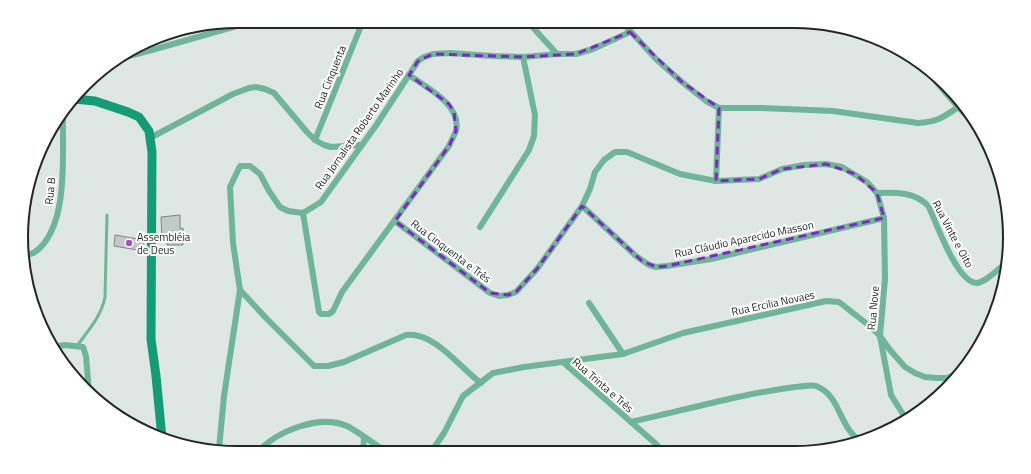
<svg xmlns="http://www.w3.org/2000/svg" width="1031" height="474" font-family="'Titillium Web',sans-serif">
	<rect width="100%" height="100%" fill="#dee7e3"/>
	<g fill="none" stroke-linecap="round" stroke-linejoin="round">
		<!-- stream -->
		<polyline stroke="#4cbf97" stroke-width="2.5" points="25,203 28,188"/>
	</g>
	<!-- building -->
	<g fill="#c1cac6" stroke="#7f8784">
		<polygon points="180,215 180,229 183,228 183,245 167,245 167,240 162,240 161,217"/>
		<polygon points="115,235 144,240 143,251 114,246"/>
	</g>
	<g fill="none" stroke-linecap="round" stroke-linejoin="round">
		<!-- lane -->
		<path stroke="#70b599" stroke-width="3" d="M77,346c12,-17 24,-29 28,-49l2,-82"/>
		<!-- street -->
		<g stroke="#70b599" stroke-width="6">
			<polyline points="527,21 557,54"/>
			<path d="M621,21l36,39 25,22 24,19 13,7h42l72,3 85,12c18,-1 25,-5 40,-16"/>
			<path d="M733,21c27,6 41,6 69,1"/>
			<polyline points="927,71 958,107 970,119"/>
			<polyline points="92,78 125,57 152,50 254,21"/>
			<polyline points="150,138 233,94 249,88 256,87 265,89 274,93 307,132 315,140 324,145 331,147 360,145"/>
			<polyline points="315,140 363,21"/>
			<polyline points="716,181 719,108"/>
			<path d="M877,193c18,-1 40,-1 52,14 7,16 29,77 48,76 9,-1 20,-13 28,-19"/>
			<polyline points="582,206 636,256 649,265 656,267 667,266 711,259 884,218"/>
			<path d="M303,213l16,99 2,2h8l4,-3 9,-19 107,-146c2,-5 5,-10 7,-15 6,-26 -29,-43 -47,-56"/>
			<polyline points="395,221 490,293 499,296 508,295 516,292 537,269 582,206 590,189 595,172 604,160 615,152 627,152 680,174 716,181 759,179 782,169 804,165 826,164 842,167 867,182 877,193 884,218 885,279 880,336 891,395 906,419"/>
			<polyline points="480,227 529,150 534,136 535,115 523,57"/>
			<path d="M23,256c4,-1 9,-2 12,-4 35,-25 27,-101 28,-139"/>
			<path d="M240,290l27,29 47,47h14l16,-4 62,-27c29,-3 53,32 75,48"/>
			<polyline points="589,303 623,354"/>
			<polyline points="52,347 65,345 83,347 86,356 89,392"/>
			<polyline points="563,362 656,444 663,452"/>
			<path d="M631,422c54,-12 109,-28 164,-35 6,0 15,-3 21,-1 25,9 23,43 45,55"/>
			<polyline points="219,449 224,396 240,290 233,243 230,187 240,166 250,166 260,174 269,191 280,207 288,211 303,213 321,202 377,124 418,61 424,57 433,54 450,53 493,56 523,57 557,54 576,54 593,49 630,32"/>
			<polyline points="431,452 444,433 463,396 493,373 524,367 623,354 683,333 826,301 839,302 871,327 880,336 890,350 905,367 915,373 925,377 937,378 947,378 961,372"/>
			<path d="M257,453c19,-22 62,-39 90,-27 14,7 27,19 42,27"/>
			<polyline points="363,453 364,437"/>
		</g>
		<!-- secondary -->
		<polyline stroke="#149c75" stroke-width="9" points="74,99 95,101 128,112 139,117 149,131 152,152 151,339 156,376 162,438"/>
	</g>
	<!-- marked area -->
	<path fill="none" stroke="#7b2cbf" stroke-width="3" stroke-dasharray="8 5" stroke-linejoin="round" d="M630,32l52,50 37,26 -3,73 43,-2 23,-10 44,-5 29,10 22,19 7,25 -217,48 -11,1 -14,-6 -60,-55 -45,63 -21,23 -8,3 -18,-2 -95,-72 54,-75 7,-15 -2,-19 -5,-8 -40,-29 9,-14 15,-7 90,3 53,-3z"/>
	<!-- markers -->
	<circle fill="#a653c2" stroke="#fff" stroke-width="1.5" cx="129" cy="243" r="4"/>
	<g text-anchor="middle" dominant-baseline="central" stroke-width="4" stroke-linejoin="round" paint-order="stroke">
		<!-- street labels -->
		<g font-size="11" fill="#232725" stroke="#fff">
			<text transform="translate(330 77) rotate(-68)">Rua Cinquenta</text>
			<text transform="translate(359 129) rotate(-55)">Rua Jornalista Roberto Marinho</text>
			<text transform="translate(50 191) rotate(-84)">Rua B</text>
			<text transform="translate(953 234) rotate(62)">Rua Vinte e Oito</text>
			<text transform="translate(744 239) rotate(-12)">Rua Cláudio Aparecido Masson</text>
			<text transform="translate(451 251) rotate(37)">Rua Cinquenta e Três</text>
			<text transform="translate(773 303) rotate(-12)">Rua Ercilia Novaes</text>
			<text transform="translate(873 308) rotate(-85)">Rua Nove</text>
			<text transform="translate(603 385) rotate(41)">Rua Trinta e Três</text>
		</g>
		<!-- poi labels -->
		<g font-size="11" fill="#232725" stroke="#fff" text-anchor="start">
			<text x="137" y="237">Assembléia<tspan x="137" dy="13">de Deus</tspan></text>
		</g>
	</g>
	<!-- crop -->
	<path d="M0 0H1031V474H0ZM237 28H794A209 209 0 0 1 1003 237V237A209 209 0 0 1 794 446H237A209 209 0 0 1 28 237V237A209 209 0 0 1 237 28Z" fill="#fff" fill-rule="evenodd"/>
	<path fill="none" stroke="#232725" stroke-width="2" d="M237 28H794A209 209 0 0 1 1003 237V237A209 209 0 0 1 794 446H237A209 209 0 0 1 28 237V237A209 209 0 0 1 237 28Z"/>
</svg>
